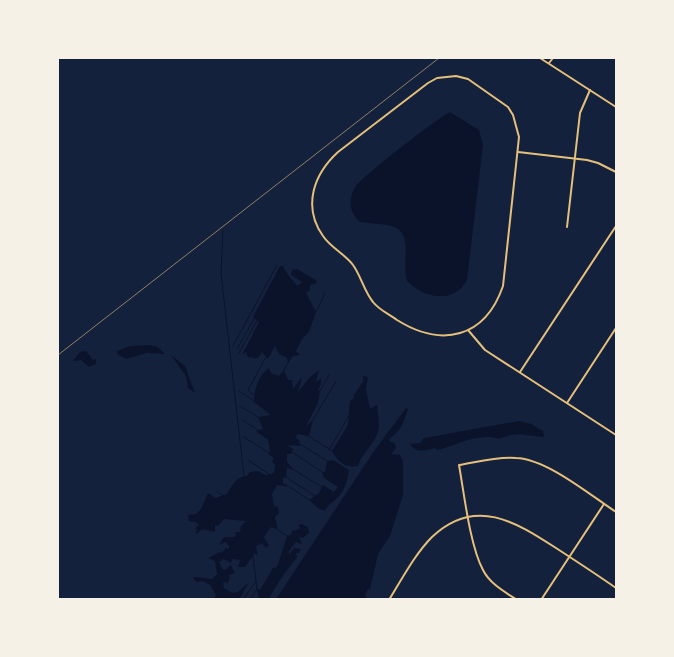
<svg xmlns="http://www.w3.org/2000/svg" width="674" height="657" font-family="Ubuntu,sans-serif">
	<rect width="100%" height="100%" fill="#14213d"/>
	<!-- water -->
	<g fill="#0b132b">
		<path d="M450,112l29,18 4,15 -16,135c-13,25 -44,18 -60,1 -6,-18 8,-49 -16,-55 -10,-3 -20,-2 -31,-4 -11,-10 -12,-22 -5,-35 5,-9 84,-70 95,-75z"/>
		<path d="M280,266h3c3,7 9,14 15,20l4,-4 -11,-7 1,-5 5,-1 19,11 1,3 -7,2v5l-4,3 10,19 -7,20 -7,7 -6,12 4,4 -7,1 -5,7 -1,-5 -8,-4 -4,-8 -7,13 -6,-7 -3,5 -5,2 -1,-2 -3,1 -3,-2 -1,-4 -4,3 17,-33 -6,-5z"/>
		<polygon points="150,345 158,347 165,354 147,353 126,359 117,354 117,351 130,346"/>
		<polygon points="86,351 93,360 96,359 96,364 89,367 81,360 73,361 80,352"/>
		<polygon points="171,355 185,366 195,393 188,388 186,376"/>
		<path d="M269,368l2,5 8,3 5,-6 4,10h4l1,9 9,-12 -4,15 11,-14 10,-8 -3,12 5,-4v6l-3,7h2l-2,12 -12,23 7,-6 -4,16 -12,-2 -1,4 3,2 1,6 -13,-1 6,4 -2,5h-4v8l7,8 -7,-2 -1,9 -3,1v5l7,4 -13,-2 -5,9 2,12 4,1 1,6 -4,4 3,13 -7,-3 -7,10 5,8 -3,3 -4,-5 -6,3 2,10 -3,-3 -10,14h-7l2,-7 -8,-1 -1,4 -7,-4 -5,3 3,7 3,1 6,-5 4,8 -6,2 1,3 -3,6 -1,-2 -3,1 1,5 8,5 6,-1 11,-10 -9,16 3,1h-29l2,-4 -6,-10 -7,-4 -6,1 -4,-3 2,-2 17,2 5,-5 -2,-13 -7,-3 11,-6 2,1 5,-5 3,1v-3l-4,-4 -6,3 5,-8h11l1,-5h4l1,-6 5,-5 -22,-2 -6,7 -3,-1v7l-13,-3 -5,5 -2,-2 2,-1 -1,-4 3,-2 -3,-3 -7,-1 -1,-6 8,-1 5,-5 7,-16 7,5 12,-4c5,-9 10,-18 20,-18l3,-4 8,-1 8,4 8,-2 1,-8 -3,-4 2,-3 -6,-4 2,-2 -2,-12 -12,-9 7,-2 -5,-12 13,-2 -17,-13c0,-13 4,-26 15,-34z"/>
		<path d="M363,376l5,1 -2,12 4,20 7,-4c1,7 2,15 2,21 -1,16 -17,26 -21,40 -12,3 -21,-5 -26,-15l16,-26 2,-24 5,-4 -2,-1 10,-14z"/>
		<path d="M406,408l2,1c-5,15 -7,22 -19,30l1,3 5,1 1,5 -5,6 9,1 3,6v34l-13,41 -12,18 -8,36 -2,-1 -3,6 2,4h-91l98,-148z"/>
		<path d="M519,421l12,3 12,7 1,6c-20,-1 -24,-6 -45,2 -20,-7 -42,6 -61,11l-3,-2c-9,2 -19,6 -25,-4l10,-1 4,-5z"/>
		<path d="M333,460l16,10c-2,12 -4,21 -13,29 -5,5 -8,5 -11,12l-6,-2 -10,-9 10,-7 4,-8 11,7 4,-5 -14,-9 -2,-6h3l2,-11z"/>
		<path d="M301,524l7,3 1,6 -6,5 -4,-1 3,7 -6,-2 -7,9v4l5,-7 7,1 -2,4h-3l1,5c-6,5 -25,34 -28,41h-10l-2,-10 3,1 13,-22 4,-1 10,-31 4,-1 1,-4 8,-2 -1,-4z"/>
	</g>
	<g fill="none" stroke-linecap="round" stroke-linejoin="round">
		<!-- stream -->
		<g stroke="#0b132b" stroke-width="1">
			<polyline points="223,231 221,273 244,476"/>
			<polyline points="316,312 325,293"/>
			<polyline points="233,346 277,265"/>
			<polyline points="237,349 254,319"/>
			<polyline points="239,353 257,321"/>
			<polyline points="284,370 288,363"/>
			<polyline points="239,391 254,401"/>
			<polyline points="320,391 329,375"/>
			<polyline points="254,395 248,390 266,357"/>
			<polyline points="240,406 258,417"/>
			<polyline points="243,420 259,431"/>
			<polyline points="313,420 336,381"/>
			<polyline points="307,435 332,451"/>
			<polyline points="244,437 269,453"/>
			<polyline points="300,444 327,461"/>
			<polyline points="329,450 351,412"/>
			<polyline points="292,452 322,472"/>
			<polyline points="248,460 269,474"/>
			<polyline points="294,470 322,487"/>
			<polyline points="286,477 315,496"/>
			<polyline points="290,487 309,500"/>
			<polyline points="217,492 224,496"/>
			<polyline points="278,530 287,536"/>
			<polyline points="243,600 256,581"/>
			<polyline points="250,600 257,589 253,556"/>
		</g>
		<!-- minor -->
		<g stroke="#e5c07b" stroke-width="2">
			<polyline points="540,58 616,107"/>
			<polyline points="549,63 553,58"/>
			<path d="M456,76l12,3 40,28 5,8 6,22 -16,149c-18,52 -61,62 -106,34 -8,-6 -18,-10 -24,-18 -9,-11 -12,-26 -20,-37 -8,-11 -22,-17 -30,-29 -21,-30 -9,-62 15,-84l90,-69 9,-5z"/>
			<polyline points="518,152 587,160 598,163 616,172"/>
			<polyline points="567,227 580,113 590,90"/>
			<polyline points="468,330 485,350 616,435"/>
			<polyline points="520,372 616,226"/>
			<polyline points="567,403 616,328"/>
			<path d="M389,600c13,-21 26,-46 43,-63 43,-41 84,-15 124,11 20,13 40,26 60,40"/>
			<path d="M517,600c-12,-8 -27,-16 -34,-30 -13,-24 -19,-77 -24,-105 18,-3 39,-9 57,-7 31,1 74,37 100,54"/>
			<polyline points="541,600 604,504"/>
		</g>
		<!-- rail -->
		<polyline stroke="#918062" stroke-width="1" points="58,355 439,58"/>
	</g>
	<!-- border -->
	<rect width="674" height="657" fill="none" stroke="#f6f1e7" stroke-width="118"/>
</svg>
